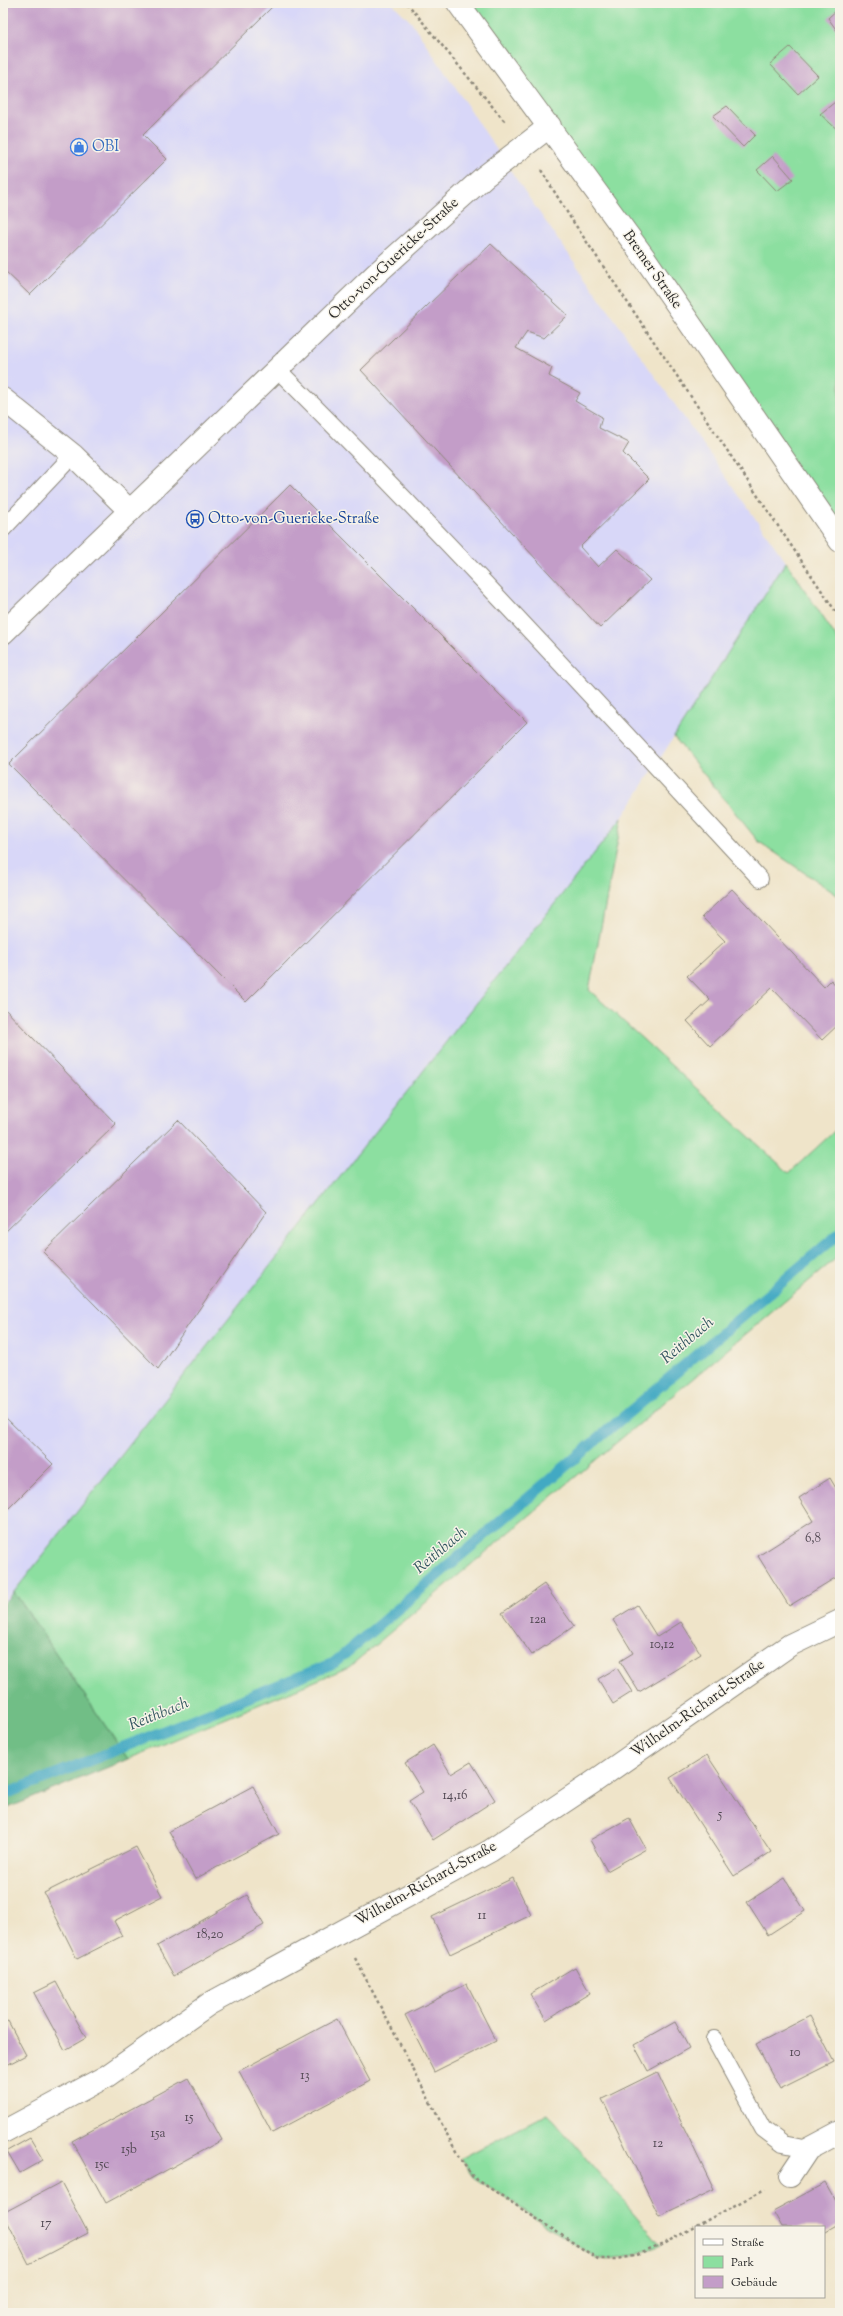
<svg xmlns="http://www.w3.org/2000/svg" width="843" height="2316" font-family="'Sorts Mill Goudy',serif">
	<rect width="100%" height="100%" fill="#f7f3e8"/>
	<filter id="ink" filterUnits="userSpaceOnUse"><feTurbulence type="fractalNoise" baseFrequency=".025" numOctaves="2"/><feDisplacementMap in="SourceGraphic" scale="8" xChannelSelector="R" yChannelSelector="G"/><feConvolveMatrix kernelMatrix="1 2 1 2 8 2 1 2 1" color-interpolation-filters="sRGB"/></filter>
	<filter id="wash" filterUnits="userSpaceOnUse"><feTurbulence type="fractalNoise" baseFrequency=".012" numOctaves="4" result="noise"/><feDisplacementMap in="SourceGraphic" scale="16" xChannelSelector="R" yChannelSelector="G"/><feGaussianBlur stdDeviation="0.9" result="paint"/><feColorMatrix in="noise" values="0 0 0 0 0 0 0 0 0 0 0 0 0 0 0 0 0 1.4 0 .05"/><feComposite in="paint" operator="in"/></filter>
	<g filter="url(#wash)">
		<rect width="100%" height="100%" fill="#efe4c9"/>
		<!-- built -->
		<polygon fill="#d8d7f8" points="3,3 392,3 412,23 529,198 786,562 622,818 14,1592 3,1603"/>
		<!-- green -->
		<g fill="#8cdfa0" stroke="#5c8566">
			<polygon points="458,3 840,3 840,541"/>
			<polygon points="786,562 840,643 840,897 758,841 674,737"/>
			<polygon points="622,818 589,990 789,1173 840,1126 840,1255 349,1667 128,1759 14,1592"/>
			<path d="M548,2113l113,132c-22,9 -39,14 -63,14l-125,-82 -13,-18z"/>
		</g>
		<!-- forest -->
		<polygon fill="#71be86" stroke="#4e7458" points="14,1592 128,1759 3,1810 3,1603"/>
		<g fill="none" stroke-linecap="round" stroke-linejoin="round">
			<!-- stream -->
			<polyline stroke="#43a9c3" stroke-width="11" points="3,1795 334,1663 840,1233"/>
		</g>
		<g id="blocks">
			<!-- building -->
			<g fill="#c39dc8">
				<polygon points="3,3 276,3 143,135 167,159 30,295 3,269"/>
				<polygon points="840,7 840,35 828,18"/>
				<polygon points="790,47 818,76 798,94 770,64"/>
				<polygon points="840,98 840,132 820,114"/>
				<polygon points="727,106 755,135 743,147 713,116"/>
				<polygon points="773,156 793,179 777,191 757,170"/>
				<polygon points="491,244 568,315 544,338 527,332 516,348 552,368 549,376 580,393 575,401 602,417 599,428 629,443 623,453 649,479 580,547 598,567 617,549 650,580 600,628 361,370"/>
				<polygon points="290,485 527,722 246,1002 9,764"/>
				<polygon points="732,889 824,987 831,980 840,990 840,1023 822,1040 772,988 710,1046 687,1021 710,1000 687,976 725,941 702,917"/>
				<polygon points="3,1007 116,1124 3,1234"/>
				<polygon points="178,1120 266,1212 158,1369 43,1252"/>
				<polygon points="3,1415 53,1464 3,1514"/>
				<polygon points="830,1478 840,1495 840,1575 789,1606 758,1556 813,1521 799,1498"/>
				<polygon points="544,1584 574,1626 532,1655 502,1613"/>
				<polygon points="637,1605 657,1637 681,1622 701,1654 639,1692 620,1661 633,1653 613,1620"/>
				<polygon points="617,1668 632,1692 613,1704 598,1679"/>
				<polygon points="433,1745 451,1774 471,1762 495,1800 433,1840 409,1801 423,1792 405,1763"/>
				<polygon points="707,1755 771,1852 734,1876 670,1778"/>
				<polygon points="253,1786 279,1834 195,1879 169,1831"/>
				<polygon points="629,1818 646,1849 607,1871 590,1840"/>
				<polygon points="136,1847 162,1896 114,1921 122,1936 77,1959 44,1893"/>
				<polygon points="513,1878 531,1915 450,1954 432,1917"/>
				<polygon points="785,1878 805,1911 768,1935 747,1902"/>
				<polygon points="247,1895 264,1925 174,1976 157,1946"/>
				<polygon points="575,1967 590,1993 546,2020 530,1994"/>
				<polygon points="56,1982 86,2038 65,2050 34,1993"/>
				<polygon points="467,1984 496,2041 434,2072 405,2015"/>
				<polygon points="810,2016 834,2062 780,2089 756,2044"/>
				<polygon points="337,2019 370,2081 272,2133 239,2071"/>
				<polygon points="8,2021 26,2055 3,2067 3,2023"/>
				<polygon points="675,2022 689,2048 648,2071 634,2045"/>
				<polygon points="657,2072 714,2190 659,2216 602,2099"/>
				<polygon points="188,2078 222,2140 106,2203 72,2141"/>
				<polygon points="30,2138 43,2160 20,2173 7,2151"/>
				<polygon points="61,2182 88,2233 29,2264 3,2213"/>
				<polygon points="825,2183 840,2210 840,2224 824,2233 824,2227 782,2227 773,2211"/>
			</g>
		</g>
	</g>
	<g filter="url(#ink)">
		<use href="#blocks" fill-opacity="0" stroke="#8d887a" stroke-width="1"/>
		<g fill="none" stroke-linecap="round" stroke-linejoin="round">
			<!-- lane casing -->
			<g stroke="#8d887a" stroke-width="18">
				<g id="lane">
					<path d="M277,369c166,165 324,338 483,510"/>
					<polyline points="3,529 73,455"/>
					<polyline points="714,2039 763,2129 783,2144 808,2149"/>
				</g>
			</g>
			<!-- street casing -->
			<g stroke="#8d887a" stroke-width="24">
				<g id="street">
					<polyline points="458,3 644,257 840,541"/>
					<polyline points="3,399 73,455 130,511"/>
					<polyline points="3,633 376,274 484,177 550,126"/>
					<polyline points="3,2132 107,2076 209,2004 490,1851 592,1783 790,1645 840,1621"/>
					<polyline points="790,2176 808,2149 840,2132"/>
				</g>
			</g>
			<!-- path -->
			<g stroke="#8d887a" stroke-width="2.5" stroke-dasharray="3 3" stroke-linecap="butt">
				<polyline points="407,3 506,123"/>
				<polyline points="541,170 570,217 840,618"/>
				<polyline points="355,1958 460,2159 473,2177 598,2259 616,2259 635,2256 661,2245 765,2189"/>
			</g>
			<!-- lane -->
			<use href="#lane" stroke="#fff" stroke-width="16"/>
			<!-- street -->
			<use href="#street" stroke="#fff" stroke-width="22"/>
		</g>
	</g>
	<!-- icons -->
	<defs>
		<g id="shop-ring" transform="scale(0.9)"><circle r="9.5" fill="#f7f3e8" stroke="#3f7fe0" stroke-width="1.5"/><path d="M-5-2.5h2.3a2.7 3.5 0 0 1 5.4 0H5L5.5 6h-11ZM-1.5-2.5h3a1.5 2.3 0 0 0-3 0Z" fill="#3f7fe0"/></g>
		<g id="bus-ring" transform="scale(0.9)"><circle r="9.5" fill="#f7f3e8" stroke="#1a4fb4" stroke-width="1.5"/><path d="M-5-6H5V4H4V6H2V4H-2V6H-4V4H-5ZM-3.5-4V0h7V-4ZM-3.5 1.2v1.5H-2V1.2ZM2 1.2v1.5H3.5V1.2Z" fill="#1a4fb4"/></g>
	</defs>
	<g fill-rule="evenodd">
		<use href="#shop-ring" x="79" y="147"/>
		<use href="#bus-ring" x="195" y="519"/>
	</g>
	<g text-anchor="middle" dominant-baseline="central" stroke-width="3" stroke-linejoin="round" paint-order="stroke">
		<!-- number labels -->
		<g font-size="13" fill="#514852">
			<text x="813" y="1539">6,8</text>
			<text x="538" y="1620">12a</text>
			<text x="662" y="1645">10,12</text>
			<text x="455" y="1796">14,16</text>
			<text x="720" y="1815">5</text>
			<text x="482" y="1916">11</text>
			<text x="210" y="1935">18,20</text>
			<text x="795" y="2053">10</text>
			<text x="305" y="2076">13</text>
			<text x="189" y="2118">15</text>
			<text x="158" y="2134">15a</text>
			<text x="658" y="2144">12</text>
			<text x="129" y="2150">15b</text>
			<text x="102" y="2165">15c</text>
			<text x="46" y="2224">17</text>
		</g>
		<!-- shop labels -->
		<g font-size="15" fill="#366cbe" stroke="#f7f3e8" text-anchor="start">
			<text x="92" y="147">OBI</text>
		</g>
		<!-- street labels -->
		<g font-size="15" fill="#2b2b2b" stroke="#f7f3e8">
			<text transform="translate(394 259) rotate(-43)">Otto-von-Guericke-Straße</text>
			<text transform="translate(652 270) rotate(55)">Bremer Straße</text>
			<text transform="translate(698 1709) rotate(-35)">Wilhelm-Richard-Straße</text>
			<text transform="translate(426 1884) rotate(-29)">Wilhelm-Richard-Straße</text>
		</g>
		<!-- transit labels -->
		<g font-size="15" fill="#164399" stroke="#f7f3e8" text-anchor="start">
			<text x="208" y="519">Otto-von-Guericke-Straße</text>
		</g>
		<!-- water labels -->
		<g font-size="16" font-style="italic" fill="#335760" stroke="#f7f3e8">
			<text transform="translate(688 1341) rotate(-40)">Reithbach</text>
			<text transform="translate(441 1551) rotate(-40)">Reithbach</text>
			<text transform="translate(159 1715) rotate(-22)">Reithbach</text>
		</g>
	</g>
	<!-- margin -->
	<rect width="843" height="2316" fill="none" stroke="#f7f3e8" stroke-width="16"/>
	<!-- legend -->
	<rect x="695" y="2226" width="130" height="72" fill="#f7f3e8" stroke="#a5a39c"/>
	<rect x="703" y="2239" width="20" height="6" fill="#ffffff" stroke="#a5a39c"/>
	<text x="731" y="2246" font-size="12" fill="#2b2b2b">Straße</text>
	<rect x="703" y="2256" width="20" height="12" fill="#8cdfa0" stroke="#a5a39c"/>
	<text x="731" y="2266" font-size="12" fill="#2b2b2b">Park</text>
	<rect x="703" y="2276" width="20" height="12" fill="#c39dc8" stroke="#a5a39c"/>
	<text x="731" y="2286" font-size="12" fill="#2b2b2b">Gebäude</text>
</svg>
